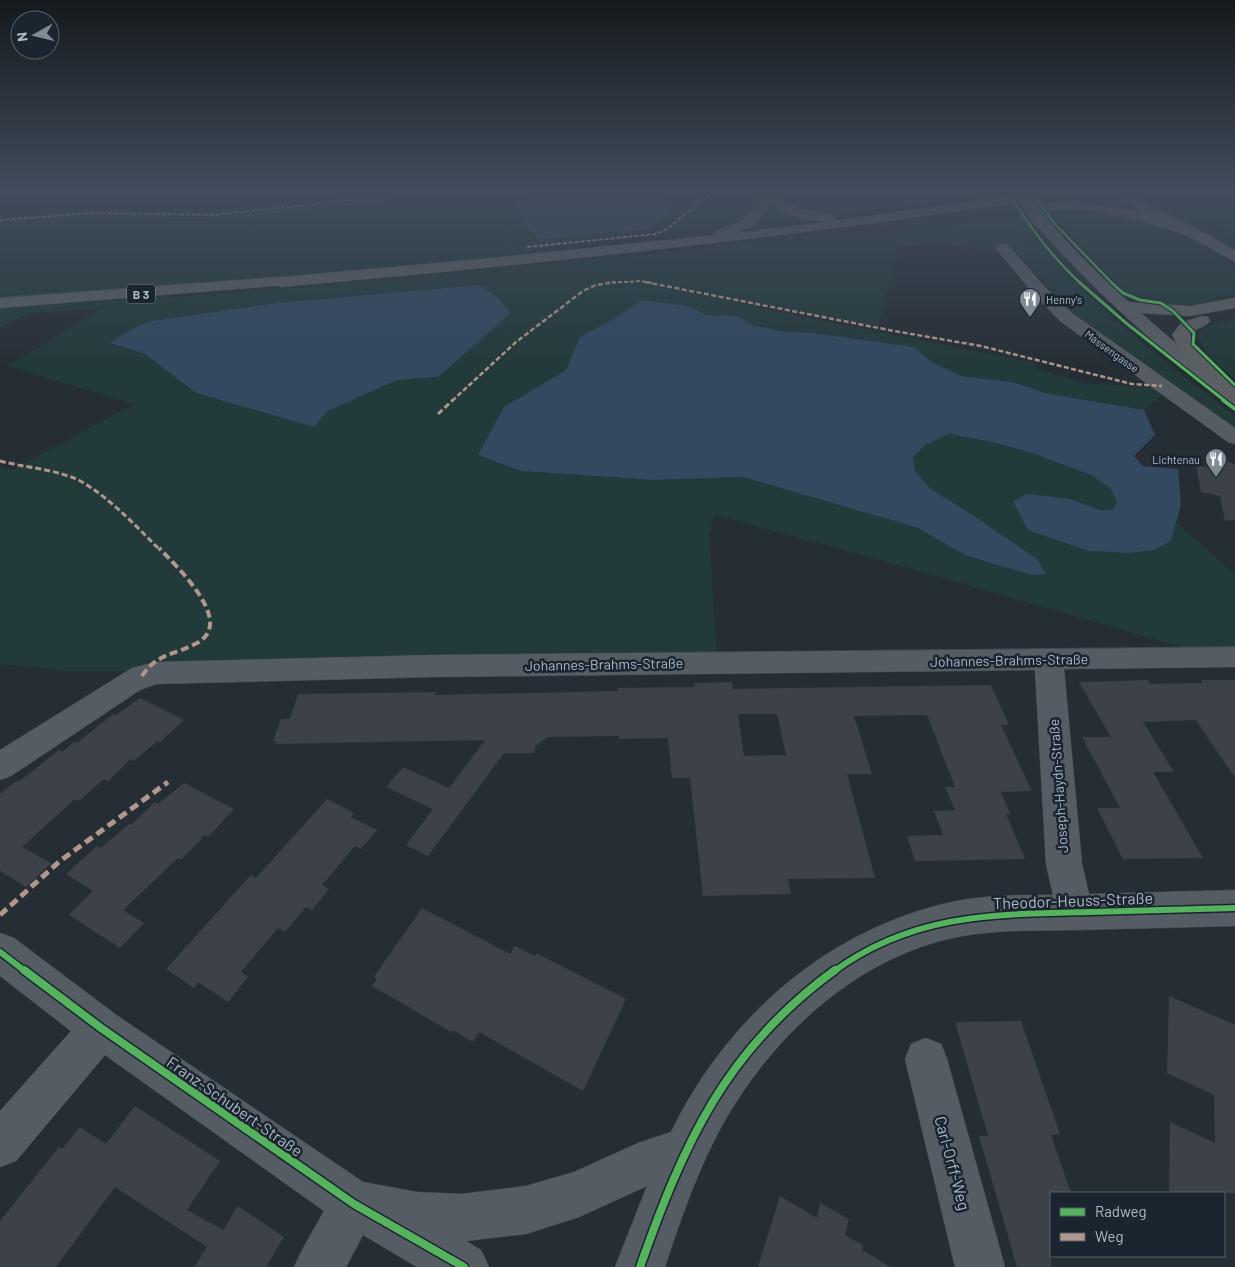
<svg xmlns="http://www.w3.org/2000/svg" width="1235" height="1267" font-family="Barlow,sans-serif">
	<rect width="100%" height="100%" fill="#262e35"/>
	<!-- green -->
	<g fill="#233a3b" fill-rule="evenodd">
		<polygon points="399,189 583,189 518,203 514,206 537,239 545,239 647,229 666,202 652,195 661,189 773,189 763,195 745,221 723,229 685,237 665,232 653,233 559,242 555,252 319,275 0,299 0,214 114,210 177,212 235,208"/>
		<polygon points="791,189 997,189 1001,196 842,216 807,212 783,202 782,195"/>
		<polygon points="1107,189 1122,189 1125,198 1158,218 1038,202"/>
		<polygon points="1138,189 1235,189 1235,239 1211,224 1205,224 1235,242 1235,250 1191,225 1139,200 1133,191"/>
		<path d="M769,200c16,14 35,16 56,20l-84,10z"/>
		<path d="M1050,208l58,3 72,20 39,22 16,15v26l-42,11 -55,-1c-32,-30 -64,-59 -88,-96z"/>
		<path d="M1023,217c49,78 141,142 212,200v17l-142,-104 -27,-23 -51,-57 -34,2 -38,-10 -44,5 -21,80 -214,-43 -2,2 161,35 213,42 -3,5 52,15 67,5 10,7 -18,15 -99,-17 -33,-11 -51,-6 -29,-14 -18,-15 -101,-14 -33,-2 -28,-6 -15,-9 -31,-1 -18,-9 -45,-6 -30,19 -33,18 -14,33 -62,37 18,64 131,9 90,-3 175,51 45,26 31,10 38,11 14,-1 -9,-15 -64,-44 -42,-26 -16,-18 -2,-14 12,-12 24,-11 43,8 40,11 59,22 19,13 7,13 -4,9h-14l-28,-11 18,52 40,2 25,-3 17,-9 6,-18 58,52v75l-40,1 -307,-89 -173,-47 -6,18 8,124 -477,4 -115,10h-55l-70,-7v-197l12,3 122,-66 -126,-38 94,-58 -73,5 -29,14v-19l249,-16 400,-38 171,-20 65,-2zM479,285l-41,92 -41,3 -69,31 -14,16 -118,-34 -51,-39 -36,-10 168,-41z"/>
		<polygon points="1235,319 1235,379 1208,357 1197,335 1211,325"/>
	</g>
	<!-- water -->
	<g fill="#324960">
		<polygon points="583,189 661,189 653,196 672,204 674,207 647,229 545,239 537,239 514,206 517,203"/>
		<polygon points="479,285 498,298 511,313 438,377 397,380 328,411 314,427 196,393 145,354 109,343 134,328 152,321 277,303"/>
		<polygon points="642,300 688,306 706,315 737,316 752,325 780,331 813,333 914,347 932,362 961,376 1012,382 1045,393 1144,410 1155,435 1134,456 1143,466 1178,469 1181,505 1171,541 1154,550 1129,553 1089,551 1028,530 1013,501 1027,494 1071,499 1099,510 1113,510 1117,501 1110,488 1091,475 1032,453 992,442 949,434 925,445 913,457 915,471 931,489 973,515 1037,559 1046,574 1032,575 994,564 963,554 918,528 743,477 653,480 522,471 478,455 504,407 566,370 580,337 613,319"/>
	</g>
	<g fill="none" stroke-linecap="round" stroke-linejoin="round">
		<!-- stream -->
		<polygon fill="#324960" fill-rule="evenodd" points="470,189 479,189 244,217 202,219 57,218 0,223 0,221 57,216 202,217 244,215"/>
	</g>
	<!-- building -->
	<g fill="#3c4248" fill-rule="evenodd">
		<polygon points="1213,459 1235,464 1235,520 1225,521 1220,496 1201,492 1196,465 1215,469"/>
		<polygon points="1148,680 1150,684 1203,683 1201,680 1235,680 1235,778 1196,720 1143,722 1174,772 1153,772 1203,858 1123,859 1097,808 1120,808 1082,737 1111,737 1079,682"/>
		<path d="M732,682l1,7 258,-4 18,40h-8l31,66 -31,1 9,22h-4l19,45 -110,2 -8,-25 36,-1 -9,-24 21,-1 -10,-23h10l-28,-72 -73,1 18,58h-25l28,104 -87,1 3,15 -88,2 -13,-118h-18l-4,-40 -49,1v-3l-71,1 -13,9v7h-31l-76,103 -22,-11 27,-36 -47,-22 17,-20 46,21 36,-48 -210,4 1,-3h-3l8,-22h9l8,-25 138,-2 -1,3 183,-4v-3l77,-1 -1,-4zM738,714h39l9,41 -42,1z"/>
		<polygon points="140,698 184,720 160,742 157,741 134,761 131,759 108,781 104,779 79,801 75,799 22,847 51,863 26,887 0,871 0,794 16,781 18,782 33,771 59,750 62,752 74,742 77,743 113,714 116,715"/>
		<polygon points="184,783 234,809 208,837 205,835 181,860 178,858 123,910 144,923 120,948 69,915 93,891 66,874 97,846 101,848 129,824 131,825 155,802 158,804"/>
		<polygon points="327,799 354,813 351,817 377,830 361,849 355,846 322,885 329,889 312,910 306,907 285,932 278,928 241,972 248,977 228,1002 198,982 194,988 166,969 251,875 256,878"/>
		<polygon points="422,908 510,954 515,946 535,956 536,953 626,999 583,1091 479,1032 473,1042 453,1030 453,1033 372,986 377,979 374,977"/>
		<polygon points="1169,996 1235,1025 1235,1193 1169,1193 1170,1122 1215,1143 1214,1095 1167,1073"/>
		<polygon points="1021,1021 1060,1134 1051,1135 1071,1193 1051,1193 1051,1267 1017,1267 979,1136 988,1136 955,1022"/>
		<polygon points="135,1106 220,1161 187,1210 223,1230 238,1206 284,1237 266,1267 194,1267 207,1247 115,1187 56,1267 0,1267 0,1221 59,1147 62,1149 80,1127 106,1144"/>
		<polygon points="780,1196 817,1218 820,1203 849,1219 845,1235 863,1245 862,1250 891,1267 758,1267"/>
	</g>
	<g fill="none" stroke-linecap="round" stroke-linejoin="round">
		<!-- minor casing -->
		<g stroke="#444a50" stroke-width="1">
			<g id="minor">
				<polygon points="1003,244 1008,245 1044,286 1072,313 1235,428 1235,444 1228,442 1060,321 1032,292 998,251 996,248 998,245"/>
				<path d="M1235,647v20l-171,2 18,195 7,30 146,-4v36c-53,1 -106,3 -159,4 -42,1 -87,-1 -128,9 -103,25 -187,109 -234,202 -20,40 -35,83 -49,126h-50l32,-81 -68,31 -53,17 -60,7 15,9 8,17h-72l-54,-32 -17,32h-52l8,-17 22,-39 -219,-156 -89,106 -16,6v-56l71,-80 -71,-55v-43l14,5 101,76 248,168 54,10 44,2 65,-8 48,-14 64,-29 33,-11c55,-113 153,-200 276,-229 35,-8 71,-8 106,-8l-7,-31 -11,-194 -601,7 -278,7 -16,6 -129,86 -11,4v-30l132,-82 24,-6 278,-7z"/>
				<polygon points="926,1038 941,1044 947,1059 1005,1267 955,1267 905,1059 911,1044"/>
			</g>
		</g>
		<!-- major casing -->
		<g stroke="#434b52" stroke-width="1">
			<g id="major">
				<path d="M1041,218l5,1c57,64 121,119 189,171v15l-7,-2c-69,-54 -134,-112 -192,-178l-2,-3 2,-3z"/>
				<polygon points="281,277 286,279 289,282 286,285 0,308 0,298"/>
			</g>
		</g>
		<!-- highway casing -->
		<g stroke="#434a51" stroke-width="1">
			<g id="highway">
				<path d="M772,189h14l-6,6c13,18 34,15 54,20l2,3 -2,3 223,-32h28l-6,4c-265,42 -531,70 -798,94l-5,-2 -3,-3 3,-3 5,-2 200,-18 235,-24 -1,-2 2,-3 27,-10 14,-21zM772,202c13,15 35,18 54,20l-91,11 19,-7z"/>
				<path d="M1121,189h13l-1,2 7,9 64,32 31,19v11l-47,-26 -48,-16 -52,-10h-39l-6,-4c10,-12 84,3 101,7l-14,-7 -10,-15z"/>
				<polygon points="1235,298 1235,308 1190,316 1124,312 1118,310 1116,307 1118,304 1124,302 1190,306"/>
				<path d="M1202,316l6,1 2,4c-5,7 -15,7 -20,14l4,9 41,40v17l-7,-2 -48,-49 -8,-15 9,-12z"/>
			</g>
		</g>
		<!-- minor -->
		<use href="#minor" fill="#565c63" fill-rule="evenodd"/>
		<!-- major -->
		<use href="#major" fill="#595f65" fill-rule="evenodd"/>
		<!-- highway -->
		<use href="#highway" fill="#5c6062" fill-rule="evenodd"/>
		<!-- major-bridge casing -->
		<g stroke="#434b52" stroke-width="14" stroke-linecap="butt">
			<polyline id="major-bridge" points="1019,189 1041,222"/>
		</g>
		<!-- major-bridge -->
		<use href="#major-bridge" stroke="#595f65" stroke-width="14"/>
		<!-- quiet-far4 -->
		<g stroke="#b2968c" stroke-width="2" stroke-dasharray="4 2" stroke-linecap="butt">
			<polyline points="0,220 93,213 213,215 449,189"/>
			<polyline points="527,247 656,234 667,229 716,189"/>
			<polyline points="606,283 641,281 652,283"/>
		</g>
		<!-- quiet-far3 -->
		<g stroke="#b2968c" stroke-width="2.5" stroke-dasharray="5 2.5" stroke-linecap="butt">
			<polyline points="645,282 894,331 981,346 1132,384 1162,386"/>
			<polyline points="452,401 516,342 583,291 596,285 615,282"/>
		</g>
		<!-- quiet-far2 -->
		<g stroke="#b2968c" stroke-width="3" stroke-dasharray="6 3" stroke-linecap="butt">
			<polyline points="438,414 453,400"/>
			<path d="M0,461c26,7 58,8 82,21 29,17 54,44 78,68"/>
		</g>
		<!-- quiet-far1 -->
		<path stroke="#b2968c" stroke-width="4" stroke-dasharray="8 4" stroke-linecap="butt" d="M142,676c15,-23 33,-21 55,-33 39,-21 -20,-76 -38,-95"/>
		<!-- quiet -->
		<polyline stroke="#b2968c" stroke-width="5" stroke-dasharray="9 5" stroke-linecap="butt" points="0,915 60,861 168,782"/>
		<!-- cycleway-far4 casing -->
		<g stroke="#1a2530" stroke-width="4.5">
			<g id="cycleway-far4">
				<path d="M1007,189c20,35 43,66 73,94"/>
				<polyline points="1031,189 1052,221 1112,283"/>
			</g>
		</g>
		<!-- cycleway-far3 casing -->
		<g stroke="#1a2530" stroke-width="5">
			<g id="cycleway-far3">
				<polyline points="1079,282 1126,323 1225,401"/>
				<polyline points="1111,282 1123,293 1140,300 1161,303 1173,311 1194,333 1193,344 1235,385"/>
			</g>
		</g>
		<!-- cycleway-far2 casing -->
		<g stroke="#1a2530" stroke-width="6">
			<polyline id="cycleway-far2" points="1223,400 1235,409"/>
		</g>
		<!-- cycleway-far1 casing -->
		<g stroke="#1a2530" stroke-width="9">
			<g id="cycleway-far1">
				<polyline points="0,952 26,972"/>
				<path d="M833,972c80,-59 164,-58 258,-60 48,-1 96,-3 144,-4"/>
			</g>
		</g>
		<!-- cycleway casing -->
		<g stroke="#1a2530" stroke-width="11">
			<g id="cycleway">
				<polyline points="24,970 101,1028 354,1204 464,1267"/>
				<path d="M640,1267c44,-124 85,-217 195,-297"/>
			</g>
		</g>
		<!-- cycleway-far4 -->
		<use href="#cycleway-far4" stroke="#56b35d" stroke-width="2.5"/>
		<!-- cycleway-far3 -->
		<use href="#cycleway-far3" stroke="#56b35d" stroke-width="3"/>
		<!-- cycleway-far2 -->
		<use href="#cycleway-far2" stroke="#56b35d" stroke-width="4"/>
		<!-- cycleway-far1 -->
		<use href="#cycleway-far1" stroke="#56b35d" stroke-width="6"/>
		<!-- cycleway -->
		<use href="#cycleway" stroke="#56b35d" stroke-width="8"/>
	</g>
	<!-- sky -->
	<linearGradient id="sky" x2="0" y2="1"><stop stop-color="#15191d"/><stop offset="0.52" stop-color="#414c5c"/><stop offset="1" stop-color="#414c5c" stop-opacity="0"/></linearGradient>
	<rect width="1235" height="366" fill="url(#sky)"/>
	<!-- icons -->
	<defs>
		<g id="restaurant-pin" transform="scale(1.125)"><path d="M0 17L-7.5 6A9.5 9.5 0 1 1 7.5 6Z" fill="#7f8a94" stroke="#1a2530"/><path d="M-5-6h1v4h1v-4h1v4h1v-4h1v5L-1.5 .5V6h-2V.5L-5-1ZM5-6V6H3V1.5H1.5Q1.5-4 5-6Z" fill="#fff"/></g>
	</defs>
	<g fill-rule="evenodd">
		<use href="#restaurant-pin" x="1030" y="299"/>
		<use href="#restaurant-pin" x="1216" y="459"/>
	</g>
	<g text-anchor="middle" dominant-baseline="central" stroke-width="5" stroke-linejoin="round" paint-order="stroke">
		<!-- far-poi labels -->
		<g font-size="11" fill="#afbbc7" stroke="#1a2530" text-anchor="start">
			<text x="1046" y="299">Henny's</text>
			<text x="1200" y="459" text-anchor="end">Lichtenau</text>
		</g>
		<!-- far-street labels -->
		<g font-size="11" fill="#afbbc7" stroke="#1a2530">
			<text transform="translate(1112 351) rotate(36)">Massengasse</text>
		</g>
		<!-- shield labels -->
		<rect fill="#1a2530" stroke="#828e9a" stroke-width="1" x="127" y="284.5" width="28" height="19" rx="4"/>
		<g font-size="12" font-weight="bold" fill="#afbbc7">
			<text x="141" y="294">B 3</text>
		</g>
		<!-- street labels -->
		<g font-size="14" fill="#afbbc7" stroke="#1a2530">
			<text transform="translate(1009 660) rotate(-1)">Johannes-Brahms-Straße</text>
			<text transform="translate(604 664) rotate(-1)">Johannes-Brahms-Straße</text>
			<text transform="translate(1058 786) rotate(-94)">Joseph-Haydn-Straße</text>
		</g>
		<!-- near-street labels -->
		<g font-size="16" fill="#afbbc7" stroke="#1a2530">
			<text transform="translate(1073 900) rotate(-2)">Theodor-Heuss-Straße</text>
			<text transform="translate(235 1106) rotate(35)">Franz-Schubert-Straße</text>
			<text transform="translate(953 1163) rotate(75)">Carl-Orff-Weg</text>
		</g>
	</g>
	<!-- legend -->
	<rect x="1050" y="1192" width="175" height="65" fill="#1a2530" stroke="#56616c"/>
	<rect x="1060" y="1208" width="25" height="8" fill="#56b35d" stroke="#56616c"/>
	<text x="1095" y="1217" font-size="15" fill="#afbbc7">Radweg</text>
	<rect x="1060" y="1233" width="25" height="8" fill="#b2968c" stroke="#56616c"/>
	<text x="1095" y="1242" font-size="15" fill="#afbbc7">Weg</text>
	<!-- north arrow -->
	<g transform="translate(35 35) rotate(262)"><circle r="24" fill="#1a2530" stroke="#56616c"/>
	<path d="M0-4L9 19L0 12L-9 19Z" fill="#7f8a94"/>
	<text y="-8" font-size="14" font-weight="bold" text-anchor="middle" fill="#afbbc7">N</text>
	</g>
</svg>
